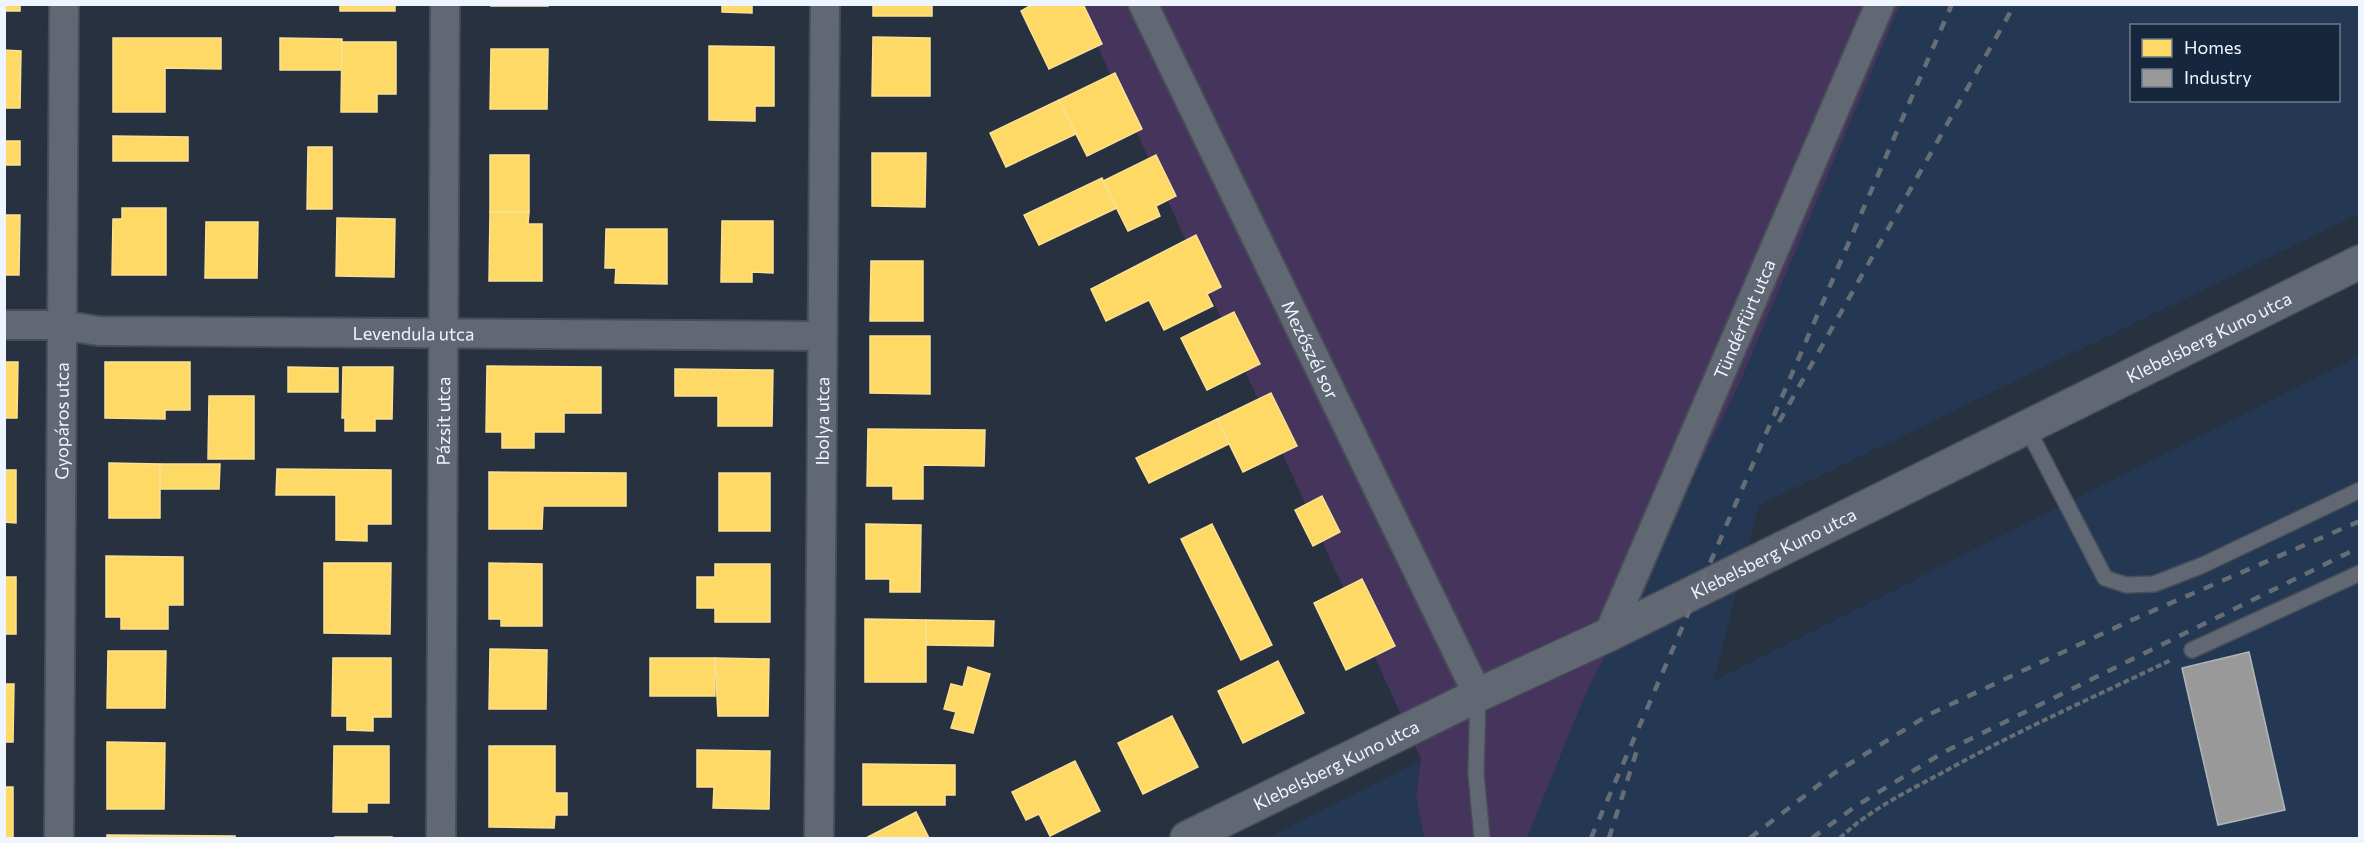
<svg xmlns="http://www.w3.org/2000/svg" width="2364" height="843" font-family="Commissioner,sans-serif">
	<rect width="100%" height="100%" fill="#28313f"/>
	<!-- built -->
	<g fill="#243853" fill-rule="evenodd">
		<path d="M1900,5h459v209l-601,292 -44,175 645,-325v482h-832l56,-138 154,-311zM2132,26h206v74h-206z"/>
		<polygon points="1421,760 1416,797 1424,838 1267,838"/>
	</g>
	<!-- green -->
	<polygon fill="#45345c" points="1079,5 1900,5 1737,389 1583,700 1527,838 1424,838 1416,797 1421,759"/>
	<!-- homes -->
	<g fill="#ffd966" stroke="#fae194" stroke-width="1.5">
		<rect x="4" y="4" width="16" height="7"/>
		<rect x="340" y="4" width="55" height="7"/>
		<rect x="491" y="4" width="57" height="2"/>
		<polygon points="722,4 752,4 752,13 722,12"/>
		<rect x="873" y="4" width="59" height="12"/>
		<polygon points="1033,4 1083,4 1102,44 1049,69 1021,11"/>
		<polygon points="873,37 930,38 930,96 872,96"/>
		<polygon points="113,38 221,38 221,69 165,68 165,112 113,112"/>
		<polygon points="280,38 342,39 342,70 280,70"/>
		<polygon points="342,42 396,42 396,94 377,94 377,112 341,112"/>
		<polygon points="709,46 774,47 774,106 755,106 755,121 709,120"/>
		<polygon points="491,49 548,49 547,109 490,109"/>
		<polygon points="4,50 21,51 20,108 4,108"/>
		<polygon points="1115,73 1142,129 1087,156 1059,100"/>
		<polygon points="1059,100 1076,134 1006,167 990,133"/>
		<polygon points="113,136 188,137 188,161 113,161"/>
		<rect x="4" y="141" width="16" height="24"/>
		<polygon points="308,147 332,147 332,209 307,209"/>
		<polygon points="872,153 926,153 925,207 872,206"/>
		<rect x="490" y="155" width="39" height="57"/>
		<polygon points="1156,155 1176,196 1156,206 1160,216 1128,231 1103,181"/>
		<polygon points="1102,178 1117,208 1039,245 1024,215"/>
		<polygon points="122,208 166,208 166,275 112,275 113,219 122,219"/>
		<polygon points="490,212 529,212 528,224 542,224 542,281 489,281"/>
		<polygon points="4,215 20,215 19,275 4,275"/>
		<polygon points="337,218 395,219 394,277 336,276"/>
		<polygon points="722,221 773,221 773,273 752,272 752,282 721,282"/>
		<polygon points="206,222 258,222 257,278 205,278"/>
		<polygon points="606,229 667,229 667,284 615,283 616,268 605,268"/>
		<polygon points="1196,235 1221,287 1207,294 1213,306 1164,330 1149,300 1106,321 1091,289"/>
		<polygon points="871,261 923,261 923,321 870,321"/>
		<polygon points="1234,312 1260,364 1207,390 1181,338"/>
		<polygon points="870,336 930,336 930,394 870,393"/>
		<polygon points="4,362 18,362 17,418 4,418"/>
		<polygon points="105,362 190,362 190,410 165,410 165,419 105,418"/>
		<polygon points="487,366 601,367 601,413 564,413 564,432 534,432 534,448 502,448 502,432 486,432"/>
		<polygon points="288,367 338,368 338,392 288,392"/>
		<polygon points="343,367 393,367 392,419 375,419 375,431 345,431 345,418 342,418"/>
		<polygon points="675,369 773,370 772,426 718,426 718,396 675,396"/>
		<polygon points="1271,393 1297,446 1243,472 1217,419"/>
		<polygon points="209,396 254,396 254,459 208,459"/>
		<polygon points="1217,419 1229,444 1149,483 1136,458"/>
		<polygon points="868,429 985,430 984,466 923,465 923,499 893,499 893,486 867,486"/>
		<polygon points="109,463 160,464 160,518 109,518"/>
		<polygon points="160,464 220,464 219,489 160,489"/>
		<polygon points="277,469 391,470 391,524 367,524 367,541 336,540 336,495 276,495"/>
		<polygon points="4,470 16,470 16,523 4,522"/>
		<polygon points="489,472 626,473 626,506 543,506 542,529 489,529"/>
		<rect x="719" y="473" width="51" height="58"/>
		<polygon points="1322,496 1340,532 1313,546 1295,510"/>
		<polygon points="866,524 921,525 920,592 890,592 890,579 866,579"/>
		<polygon points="1212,524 1272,645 1241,660 1181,539"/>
		<polygon points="106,556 183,557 183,605 168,605 168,629 121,629 121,617 106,617"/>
		<polygon points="324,563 391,563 390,634 324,633"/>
		<polygon points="489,563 542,564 542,626 501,626 501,619 489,619"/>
		<polygon points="715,564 770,564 770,622 715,622 715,608 697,608 697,577 715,577"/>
		<rect x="4" y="577" width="12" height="57"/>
		<polygon points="1362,579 1395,646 1346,670 1314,603"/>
		<polygon points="865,619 926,620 926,682 865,682"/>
		<polygon points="926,620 994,621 993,646 926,645"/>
		<polygon points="490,649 547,650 546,709 489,709"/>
		<polygon points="108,651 166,651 165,708 107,708"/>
		<polygon points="333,658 391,658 391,717 373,717 373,731 347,730 347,716 332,716"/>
		<rect x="650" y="658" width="65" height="38"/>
		<polygon points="715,658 769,659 768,716 718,716"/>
		<polygon points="1278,661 1304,713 1243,743 1218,691"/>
		<polygon points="968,667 990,674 973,733 951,728 956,712 944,709 951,684 963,687"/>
		<polygon points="4,684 14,684 13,742 4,742"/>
		<polygon points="1172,716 1198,767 1143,794 1118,743"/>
		<polygon points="107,742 165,743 164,809 107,809"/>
		<polygon points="334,746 389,746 389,803 367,803 367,812 333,812"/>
		<polygon points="489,746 555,746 555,793 567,793 567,815 555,815 554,828 489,827"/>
		<polygon points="697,750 770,751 769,809 713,808 714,787 697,787"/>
		<polygon points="1075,761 1100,811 1050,836 1039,814 1026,820 1012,792"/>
		<polygon points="863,764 955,765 955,795 945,795 945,805 863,805"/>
		<rect x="4" y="787" width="9" height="51"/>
		<polygon points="916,812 929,838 866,838"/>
		<polygon points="107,835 235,836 235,838 107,838"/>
		<rect x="335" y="837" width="57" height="1"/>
	</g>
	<!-- industry -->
	<polygon fill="#999" stroke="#b2b5b7" stroke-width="1.5" points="2249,652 2285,810 2218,825 2182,668"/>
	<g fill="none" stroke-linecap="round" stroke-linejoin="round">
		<!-- service casing -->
		<g stroke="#474e58" stroke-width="18">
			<g id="service">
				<polyline points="2026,426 2105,578 2126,585 2154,584 2203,565 2360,490"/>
				<polyline points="2192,650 2360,573"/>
				<polyline points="1478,695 1476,774 1482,838"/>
			</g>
		</g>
		<!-- minor casing -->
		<g stroke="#474e58" stroke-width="32">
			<g id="minor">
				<path id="s1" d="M1143,4l335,691"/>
				<path id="s2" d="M4,325h56l39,6 723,5"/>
				<path id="s3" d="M1608,635l272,-631"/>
				<path id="s4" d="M59,838l5,-834"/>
				<path id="s5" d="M441,838l4,-834"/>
				<path id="s6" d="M819,838l6,-834"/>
			</g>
		</g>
		<!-- tertiary casing -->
		<g stroke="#474e58" stroke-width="36">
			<g id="tertiary">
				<path id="s7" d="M1187,838l291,-143 130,-60 752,-373"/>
			</g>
		</g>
		<!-- path -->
		<path stroke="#676d76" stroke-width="4" stroke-dasharray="6 3" stroke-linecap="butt" d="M1840,838c28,-27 66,-46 100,-64 75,-42 154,-77 231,-114"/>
		<!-- service -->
		<use href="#service" stroke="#616873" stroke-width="15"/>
		<!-- minor -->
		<use href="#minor" stroke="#616873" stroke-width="28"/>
		<!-- tertiary -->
		<use href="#tertiary" stroke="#616873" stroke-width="33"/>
		<!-- rail -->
		<g stroke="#666d76" stroke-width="4.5" stroke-dasharray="10 10" stroke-linecap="butt">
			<polyline points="1779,422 2015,4"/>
			<polyline points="1591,838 1952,4"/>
			<polyline points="1609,838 1637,750"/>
			<polyline points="1750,838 1833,774 1930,714 2134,619 2360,521"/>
			<polyline points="1812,838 1856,806 1944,752 2360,547"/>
		</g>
	</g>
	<g text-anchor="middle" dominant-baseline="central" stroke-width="6" stroke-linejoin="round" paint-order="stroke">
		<!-- street labels -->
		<g font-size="18" fill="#eef5fe" stroke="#16263d">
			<text stroke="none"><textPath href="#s3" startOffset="344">Tündérfürt utca</textPath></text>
			<text stroke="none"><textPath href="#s2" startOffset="410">Levendula utca</textPath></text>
			<text stroke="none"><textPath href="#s7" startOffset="1138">Klebelsberg Kuno utca</textPath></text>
			<text stroke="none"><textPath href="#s1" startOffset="384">Mezőszél sor</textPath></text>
			<text stroke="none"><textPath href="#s4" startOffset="417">Gyopáros utca</textPath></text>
			<text stroke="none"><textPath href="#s5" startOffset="417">Pázsit utca</textPath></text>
			<text stroke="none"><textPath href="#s6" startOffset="417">Ibolya utca</textPath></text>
			<text stroke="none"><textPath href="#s7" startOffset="652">Klebelsberg Kuno utca</textPath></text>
			<text stroke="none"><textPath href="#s7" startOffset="166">Klebelsberg Kuno utca</textPath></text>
		</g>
	</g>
	<!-- border -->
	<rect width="2364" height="843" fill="none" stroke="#eef5fe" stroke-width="12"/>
	<!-- legend -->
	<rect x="2130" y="24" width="210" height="78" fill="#16263d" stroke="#6c798a" stroke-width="1.5"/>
	<rect x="2142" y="39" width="30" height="18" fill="#ffd966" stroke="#6c798a" stroke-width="1.5"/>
	<text x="2184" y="54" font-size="18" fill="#eef5fe">Homes</text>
	<rect x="2142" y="69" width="30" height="18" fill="#999999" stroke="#6c798a" stroke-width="1.5"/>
	<text x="2184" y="84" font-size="18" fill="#eef5fe">Industry</text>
</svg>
